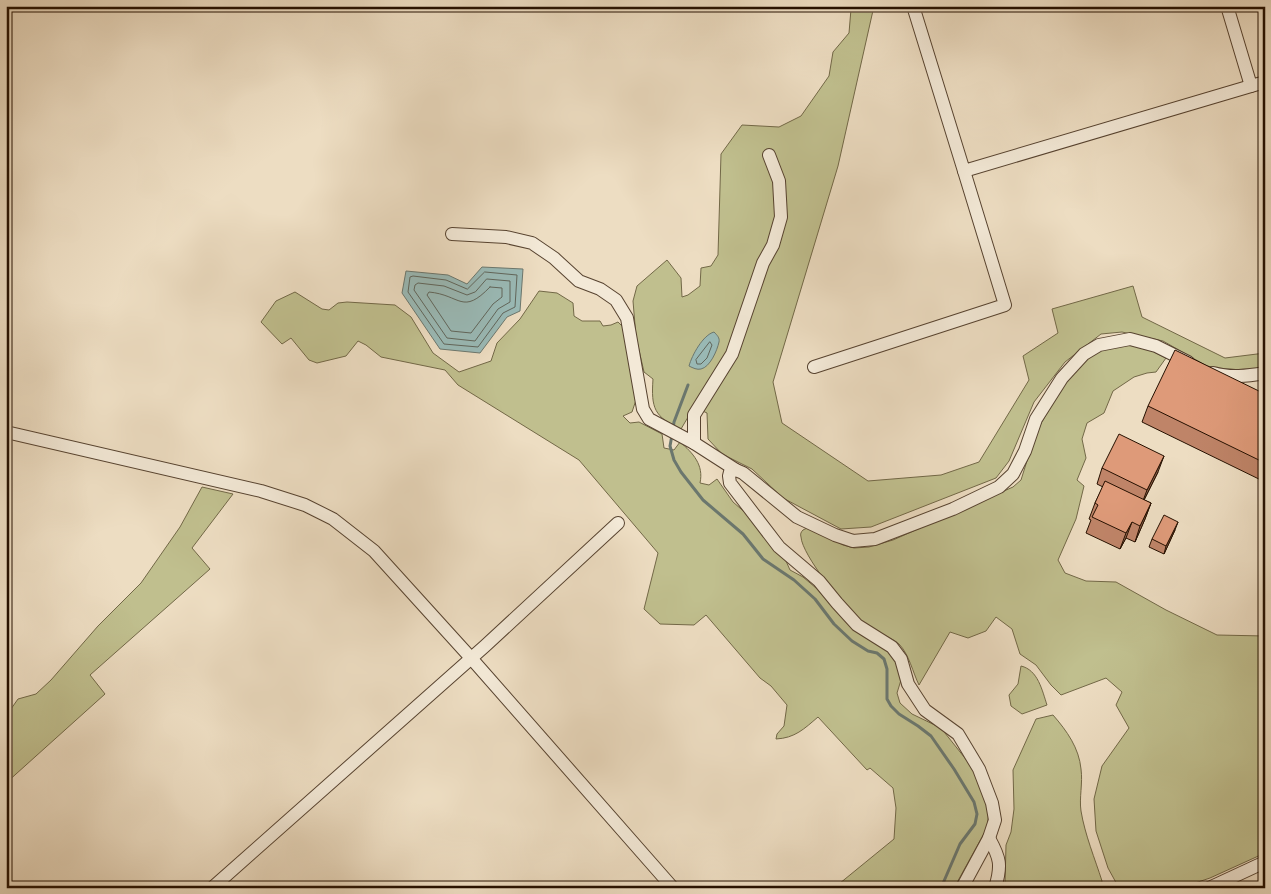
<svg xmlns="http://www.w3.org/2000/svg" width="1271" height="894" font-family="'EB Garamond',serif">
	<rect width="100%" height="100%" fill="#edddc2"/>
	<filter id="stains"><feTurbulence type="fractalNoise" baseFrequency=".004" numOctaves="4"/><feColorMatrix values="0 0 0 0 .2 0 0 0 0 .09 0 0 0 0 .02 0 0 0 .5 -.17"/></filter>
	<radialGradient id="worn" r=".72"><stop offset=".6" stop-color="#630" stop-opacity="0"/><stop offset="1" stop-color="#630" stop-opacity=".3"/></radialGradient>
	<!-- green -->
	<g fill="#c0bf8e" stroke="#726847">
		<path d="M853,6h21l-36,160 -65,216 9,41 86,58 73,-6 38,-13 50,-82 -6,-24 35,-23 -6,-24 81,-23 9,31 83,41 40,-5v14l-28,5 -30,-6 -44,-25 -41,-9 -21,2 -36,28 -31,40 -25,59 -13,17 -125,49 -30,2 -58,-31 -31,-29 -30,-15 -14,-15 -1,-26 -13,-6 -13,22c-27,-12 -30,-21 -28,-50l-9,-7 -8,-35 -3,-36 4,-15 30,-26 14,18 1,19 6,-2 12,-9 1,-18 10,-2 7,-11 3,-101 21,-29 37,2 22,-11 28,-40 4,-24 16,-19 2,-24z"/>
		<path d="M539,291l18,2 16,10 1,13 8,5h18l3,5 8,-1 7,-3 5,5 13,73 -4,12 -9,4 7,7 9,-1 23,12 2,14 10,2 6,-8c13,11 24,23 20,41l9,2 8,-6 16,23 15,13 38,46 4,9 13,7 13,11 42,45 31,19 8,12 4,16 -4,13 3,10 12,11 29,14 35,44 13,39 -2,17 -33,60h-120l60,-49 2,-31 -3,-20 -23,-20 -3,2 -49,-53c-14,12 -23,21 -42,22l1,-5 7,-8 3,-21 -16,-19 -11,-8 -54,-63 -12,10 -34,-1 -16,-15 14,-56 -79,-93 -121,-75 -13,-15 -64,-13 -15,-12 -8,-4 -12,15 -29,7 -8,-3 -18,-22 -9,6 -21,-22 15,-21 19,-9 27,17 7,1 9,-7 9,-1 48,3 16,12 22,36 26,19 32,-11 6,-18 23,-24z"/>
		<path d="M1135,344l13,5 18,9 -10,14 -9,1 -13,4 -21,14 -9,22 -17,10 -5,16 4,19 -9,22 7,6 -8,33 -18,41 7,13 21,8 30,1 50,28 51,25 48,1v217l-55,25 -30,10h-61l-11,-20 -12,-37 -2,-32 8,-33 27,-38 -13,-23 6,-13 -16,-14 -45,17 -10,-10 -15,-20 -16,-11 -8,-25 -16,-12 -10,14 -18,7 -18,-6 -31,53c-6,-12 -10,-31 -20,-41 -11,-9 -28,-13 -40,-23 -14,-13 -57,-66 -58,-84 -1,-3 0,-5 2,-7l6,-3 34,18 11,3 15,-1 24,-7 120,-53 8,-7 15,-48 29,-50 13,-15 17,-14 13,-6z"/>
		<polygon points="202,487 233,494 192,548 210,569 90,675 105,694 6,783 6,716 18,699 36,694 51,680 98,626 141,583 180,527"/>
		<path d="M1021,666c17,4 21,24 26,39l-25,9 -11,-8 -2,-11 9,-11z"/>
		<path d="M1053,715c14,16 26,33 28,54 2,14 -2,29 0,42 4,24 14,48 21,70l-1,7h-98l2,-4 1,-39 5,-13 3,-23 -1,-39 23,-51z"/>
	</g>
	<!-- water -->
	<g fill="#9abbb8" stroke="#6b776e">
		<polygon points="482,267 523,269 520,311 507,317 480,353 440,349 402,293 406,271 448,275 467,284"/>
		<path d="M714,332c3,3 6,6 5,10 -2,9 -9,25 -18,27 -4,1 -8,-1 -12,-3 3,-11 14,-31 25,-34z"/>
	</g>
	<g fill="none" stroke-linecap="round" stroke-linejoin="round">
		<!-- shore -->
		<g stroke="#60665c" stroke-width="1">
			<polygon points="485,272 517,275 515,307 503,313 478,347 444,344 408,292 410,277 413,276 446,280 467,289"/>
			<polygon points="487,279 510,281 510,302 498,309 475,341 447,338 414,290 415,285 418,283 444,286 467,295 475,292"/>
			<path d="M490,287l12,1v9l-9,7 -22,29 -20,-2 -24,-36 2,-3c32,3 33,24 61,-5z"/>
			<polygon points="710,342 712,345 707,358 701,364 697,364 696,360"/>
		</g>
		<!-- stream -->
		<g stroke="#6b776e" stroke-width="3">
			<polyline points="673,429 674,422 688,385"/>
			<polyline points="672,435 670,446 674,460 681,472 703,500 743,534 763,559 794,580 815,599 834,624 852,641 868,651 877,653 884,659 887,669 887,699 891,706 899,714 918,726 931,736 954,769 974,802 977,814 975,824 960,844 941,888"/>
		</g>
		<!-- minor casing -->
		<g stroke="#574330" stroke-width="14">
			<g id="minor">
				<polyline points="913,6 964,171 1251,86"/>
				<polyline points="1227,6 1251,86 1265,82"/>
				<polyline points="452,234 506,237 532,243 554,258 579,281 600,289 616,300 627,318 643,409 649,419 694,443 736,470 743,473 797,517 835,535 853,541 875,539 953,509 999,487 1013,474 1025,451 1036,419 1062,378 1084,354 1099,345 1130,339 1156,346 1188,362"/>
				<polyline points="814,367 1005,305 964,171"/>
				<path d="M1213,373c17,5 34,3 52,0"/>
				<polyline points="6,432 261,491 305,505 333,519 374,551 471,658 673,888"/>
				<polyline points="694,443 694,415 732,354 763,263 773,245 781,217 779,181 769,155"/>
				<polyline points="736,470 730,472 729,476 730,483 779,547 819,581 837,603 857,625 892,647 901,659 908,684 925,710 958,734 979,769 992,803 995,820 989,838 962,888"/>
				<path d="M989,838c11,20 13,27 6,50"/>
				<polyline points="212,888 485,646 618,523"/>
				<polyline points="1209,888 1265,862"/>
			</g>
		</g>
		<!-- minor -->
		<use href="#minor" stroke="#f3e9d7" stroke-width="12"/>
	</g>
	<!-- wall -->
	<g fill="#bf8468" stroke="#251000">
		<polygon points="1265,394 1265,482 1142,422 1148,406"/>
		<polygon points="1102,468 1158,472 1144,500 1151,503 1145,519 1135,542 1126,538 1120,549 1086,533 1091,520 1089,519 1095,503 1103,487 1097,484"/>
		<polygon points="1175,530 1164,554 1149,547 1152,539"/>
	</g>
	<!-- shaded-wall -->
	<g fill="#9b6c55" stroke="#251000">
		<polygon points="1164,456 1158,472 1141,506 1147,490"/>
		<polygon points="1151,503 1145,519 1135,542 1140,526"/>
		<polygon points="1132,522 1126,538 1120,549 1126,533"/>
		<polygon points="1178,522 1175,530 1164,554 1166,546"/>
	</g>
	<!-- building -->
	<g fill="#de9a79" stroke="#251000">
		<polygon points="1175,350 1265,394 1265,463 1148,406"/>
		<polygon points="1119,434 1164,456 1147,490 1102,468"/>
		<polygon points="1105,481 1151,503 1140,526 1132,522 1126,533 1092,517 1098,505 1095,503"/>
		<polygon points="1164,515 1178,522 1166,546 1152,539"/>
	</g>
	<!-- margin -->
	<rect width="1271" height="894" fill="none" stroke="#edddc2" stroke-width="25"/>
	<rect x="8" y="8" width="1256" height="879" fill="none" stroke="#251000" stroke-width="2.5"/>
	<rect x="12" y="12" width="1246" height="869" fill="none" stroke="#251000"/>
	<rect width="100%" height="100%" filter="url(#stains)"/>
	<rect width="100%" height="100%" fill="url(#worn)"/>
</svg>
